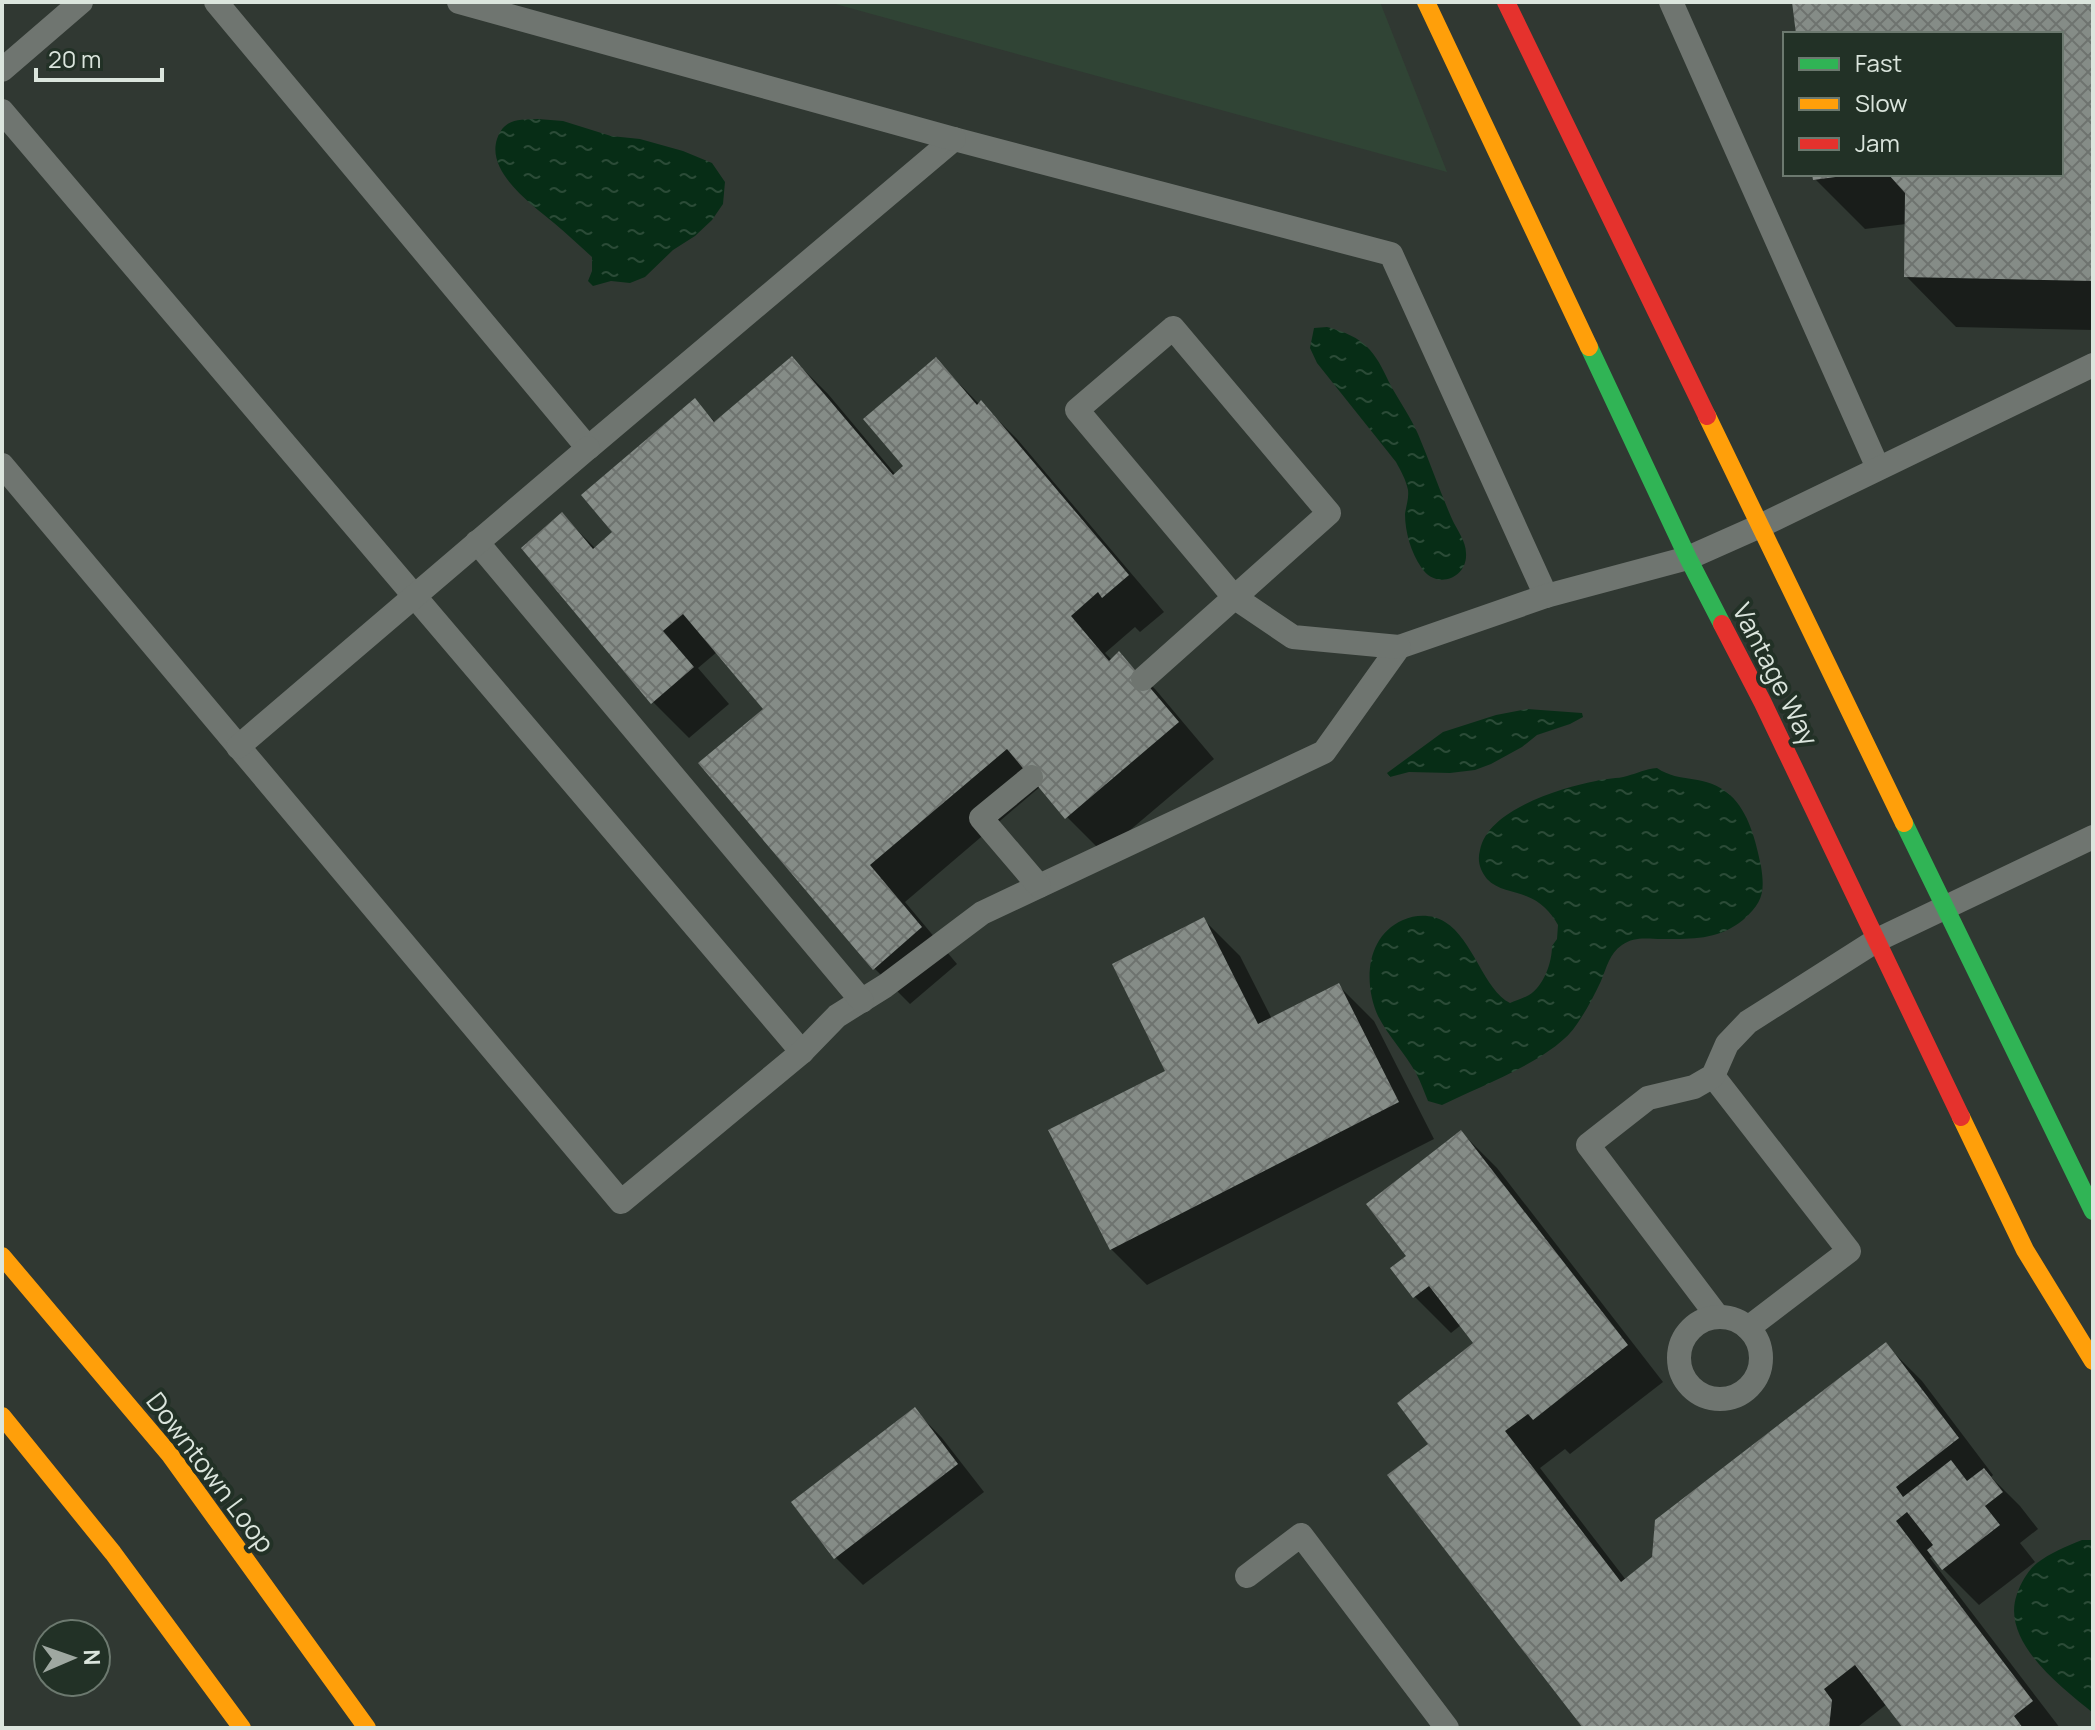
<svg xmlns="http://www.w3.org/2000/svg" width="2095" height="1730" font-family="Manrope,sans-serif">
	<defs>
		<pattern id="water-ripples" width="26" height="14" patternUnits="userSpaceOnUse" patternTransform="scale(2)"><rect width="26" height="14" fill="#072d16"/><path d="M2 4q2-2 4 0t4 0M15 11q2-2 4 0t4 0" fill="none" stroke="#2b4b37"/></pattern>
		<pattern id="building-cross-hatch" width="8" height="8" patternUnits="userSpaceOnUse" patternTransform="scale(2)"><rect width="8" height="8" fill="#858c87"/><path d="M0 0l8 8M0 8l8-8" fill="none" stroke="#6e736f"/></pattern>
	</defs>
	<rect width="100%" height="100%" fill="#303832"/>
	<!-- built -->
	<polygon fill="#304435" points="828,2 1380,2 1447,172"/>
	<!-- water -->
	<g fill="url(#water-ripples)">
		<path d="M538,119l25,2 48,15 29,3 43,12 29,12 13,19 -2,22 -11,16 -17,16 -22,14 -28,27 -15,6 -19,-2 -18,5 -5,-5 4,-10v-14c-13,-12 -25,-23 -38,-34 -21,-18 -68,-50 -57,-84 7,-21 22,-19 41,-20z"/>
		<path d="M1327,327c15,4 32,10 43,23 9,10 15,24 21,36 9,16 20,32 27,48 12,28 22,58 34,85 5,11 14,22 14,34 2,25 -30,38 -45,14 -10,-15 -16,-35 -16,-53 1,-8 4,-15 3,-24 -2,-10 -7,-19 -12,-28l-79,-99 -7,-15 4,-20z"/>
		<polygon points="1527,709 1582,713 1583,717 1570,724 1537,735 1522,747 1491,764 1475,770 1450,773 1409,772 1390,777 1387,773 1443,732 1496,715"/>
		<path d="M1657,768c23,16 49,5 73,27 19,17 26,47 31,71 4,26 2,36 -18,54 -25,20 -50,19 -81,19 -15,0 -27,-3 -40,6 -13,9 -15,22 -21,36 -7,15 -15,30 -24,43 -22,35 -97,62 -135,81l-14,-4c-4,-9 -7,-19 -12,-28 -11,-20 -28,-37 -38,-57 -15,-33 -12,-80 25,-96 13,-6 30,-6 42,2 28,17 39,68 65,81 5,-2 14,-5 19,-8 15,-9 23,-33 23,-49l5,-7 1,-14c-7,-13 -18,-24 -32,-29 -12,-5 -29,-6 -39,-17 -7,-9 -10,-18 -7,-29 8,-41 81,-62 116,-69 10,-3 21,-2 31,-5 11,-3 18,-7 30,-8z"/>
		<path d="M2082,1540h11v173c-32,-26 -93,-72 -76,-119 4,-11 11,-24 20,-31 13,-10 30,-17 45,-23z"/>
	</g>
	<!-- shadow -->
	<g fill="#0007">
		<polygon points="1794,2 2093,2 2093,330 1956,327 1906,276 1906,224 1865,229 1815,179 1814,174 2061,174 2061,34 1798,34"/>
		<polygon points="792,358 828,394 896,475 906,466 936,360 980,405 981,403 1017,439 1164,612 1140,632 1135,627 1105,653 1112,660 1119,654 1155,689 1214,759 1103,853 1067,817 1041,786 905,902 957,964 910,1004 874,968 765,709 717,652 698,668 729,704 689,738 653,702 562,515 596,549 615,532 695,401 716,423"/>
		<polygon points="1204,920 1240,956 1272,1019 1338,985 1374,1021 1434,1139 1147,1285 1111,1249 1168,1072"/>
		<polygon points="1461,1132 1497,1168 1663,1382 1570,1454 1565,1449 1540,1468 1626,1580 1654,1558 1886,1345 1922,1381 1993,1475 1991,1477 2020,1506 2038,1529 2020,1543 2035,1562 1979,1605 1943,1569 1934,1556 1930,1558 2060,1728 1906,1728 1887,1704 1859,1726 1860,1728 1586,1728 1431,1444 1476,1344 1461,1325 1451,1333 1415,1297 1409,1256"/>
		<polygon points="915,1410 942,1438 984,1492 863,1585 836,1558"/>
	</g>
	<!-- building -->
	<g fill="url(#building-cross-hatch)">
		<polygon points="1792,2 2093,2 2093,281 1904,277 1905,193 1888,174 2061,174 2061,34 1796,34"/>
		<polygon points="1812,174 1843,174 1843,176 1813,180"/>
		<polygon points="792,356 893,475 903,466 863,419 936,357 977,405 981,400 1129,575 1102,598 1098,592 1071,616 1109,661 1119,651 1179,722 1065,819 1007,749 870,865 922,927 873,970 698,763 763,709 683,614 663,631 694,667 651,704 521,548 562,512 593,549 612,532 581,495 695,398 714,422"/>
		<polygon points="1204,917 1258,1024 1339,983 1399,1102 1110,1250 1048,1130 1165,1071 1112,964"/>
		<polygon points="1461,1130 1628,1345 1533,1420 1528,1414 1505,1431 1621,1582 1652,1557 1655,1520 1886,1342 1959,1438 1896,1487 1903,1497 1951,1460 1967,1481 1984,1468 2003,1492 1985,1506 2000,1525 1942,1570 1927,1550 1933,1545 1907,1512 1896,1521 2033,1701 2014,1716 2023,1728 1903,1728 1855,1665 1824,1689 1832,1700 1829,1728 1583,1728 1387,1475 1428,1444 1397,1403 1473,1343 1429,1286 1413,1298 1390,1268 1406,1256 1366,1204"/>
		<polygon points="915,1407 958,1464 834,1559 791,1502"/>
	</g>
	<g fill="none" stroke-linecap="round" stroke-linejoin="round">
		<!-- lane -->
		<g stroke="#6f7570" stroke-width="24">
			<polyline points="216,2 588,448 954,139 1391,254 1546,596"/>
			<polyline points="459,2 954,139"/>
			<polyline points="1671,2 1878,468"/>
			<polyline points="2,70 81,2"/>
			<polyline points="2,111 802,1052"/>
			<polyline points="2,465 621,1202 802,1052 837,1016 885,986 982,913 1324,752 1399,647 1546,596 1688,558 1760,526 2093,365"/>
			<polyline points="477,542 862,1001"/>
			<polyline points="1143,679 1329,513 1173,328 1077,410 1234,597 1293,637 1399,647"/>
			<polyline points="238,747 588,448"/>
			<polyline points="1031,777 981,818 1039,886"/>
			<polyline points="1713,1076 1849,1251 1748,1328"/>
			<polyline points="1718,1317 1588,1145 1648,1098 1694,1087 1713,1076 1727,1044 1748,1022 1877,940 2093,837"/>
			<circle cx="1720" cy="1358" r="41"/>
			<polyline points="1247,1576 1301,1535 1447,1728"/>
		</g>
		<!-- fast -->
		<g stroke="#30b455" stroke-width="18">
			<polyline points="1589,347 1688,558 1722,624"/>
			<polyline points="1904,823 2093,1211"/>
		</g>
		<!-- slow -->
		<g stroke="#ff9f0a" stroke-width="18">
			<polyline points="1426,2 1589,347"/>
			<polyline points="1707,416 1904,823"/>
			<polyline points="1961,1117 2025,1250 2093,1361"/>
			<polyline points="2,1256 170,1455 367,1728"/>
			<polyline points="2,1416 113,1553 242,1728"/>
		</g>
		<!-- jam -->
		<g stroke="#e5322d" stroke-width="18">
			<polyline points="1506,2 1707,416"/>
			<polyline points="1722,624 1763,703 1961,1117"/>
		</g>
	</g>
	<g text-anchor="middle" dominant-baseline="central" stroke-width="8" stroke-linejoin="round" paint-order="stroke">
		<!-- street labels -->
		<g font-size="26" fill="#dbe5dd" stroke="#223126">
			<text transform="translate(1776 674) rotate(63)">Vantage Way</text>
			<text transform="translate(211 1472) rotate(53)">Downtown Loop</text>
		</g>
	</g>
	<!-- border -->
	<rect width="2095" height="1730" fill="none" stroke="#dbe5dd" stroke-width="8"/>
	<!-- legend -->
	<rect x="1783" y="32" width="280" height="144" fill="#223126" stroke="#6c796f" stroke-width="2"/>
	<rect x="1799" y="58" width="40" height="12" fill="#30b455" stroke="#6c796f" stroke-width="2"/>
	<text x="1855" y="72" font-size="24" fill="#dbe5dd">Fast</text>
	<rect x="1799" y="98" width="40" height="12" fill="#ff9f0a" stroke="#6c796f" stroke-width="2"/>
	<text x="1855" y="112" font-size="24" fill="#dbe5dd">Slow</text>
	<rect x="1799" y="138" width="40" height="12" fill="#e5322d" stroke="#6c796f" stroke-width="2"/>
	<text x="1855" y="152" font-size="24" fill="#dbe5dd">Jam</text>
	<!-- north arrow -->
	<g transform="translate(72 1658) rotate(88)"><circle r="38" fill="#223126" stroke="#6c796f" stroke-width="2"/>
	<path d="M0-6L14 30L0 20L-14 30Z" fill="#9fa8a1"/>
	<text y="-12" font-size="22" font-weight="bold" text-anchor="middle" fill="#dbe5dd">N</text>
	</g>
	<!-- scale -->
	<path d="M36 68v12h126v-12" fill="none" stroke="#dbe5dd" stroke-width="4"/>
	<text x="48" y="68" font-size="24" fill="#dbe5dd" stroke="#223126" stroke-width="6" paint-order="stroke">20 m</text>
</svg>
